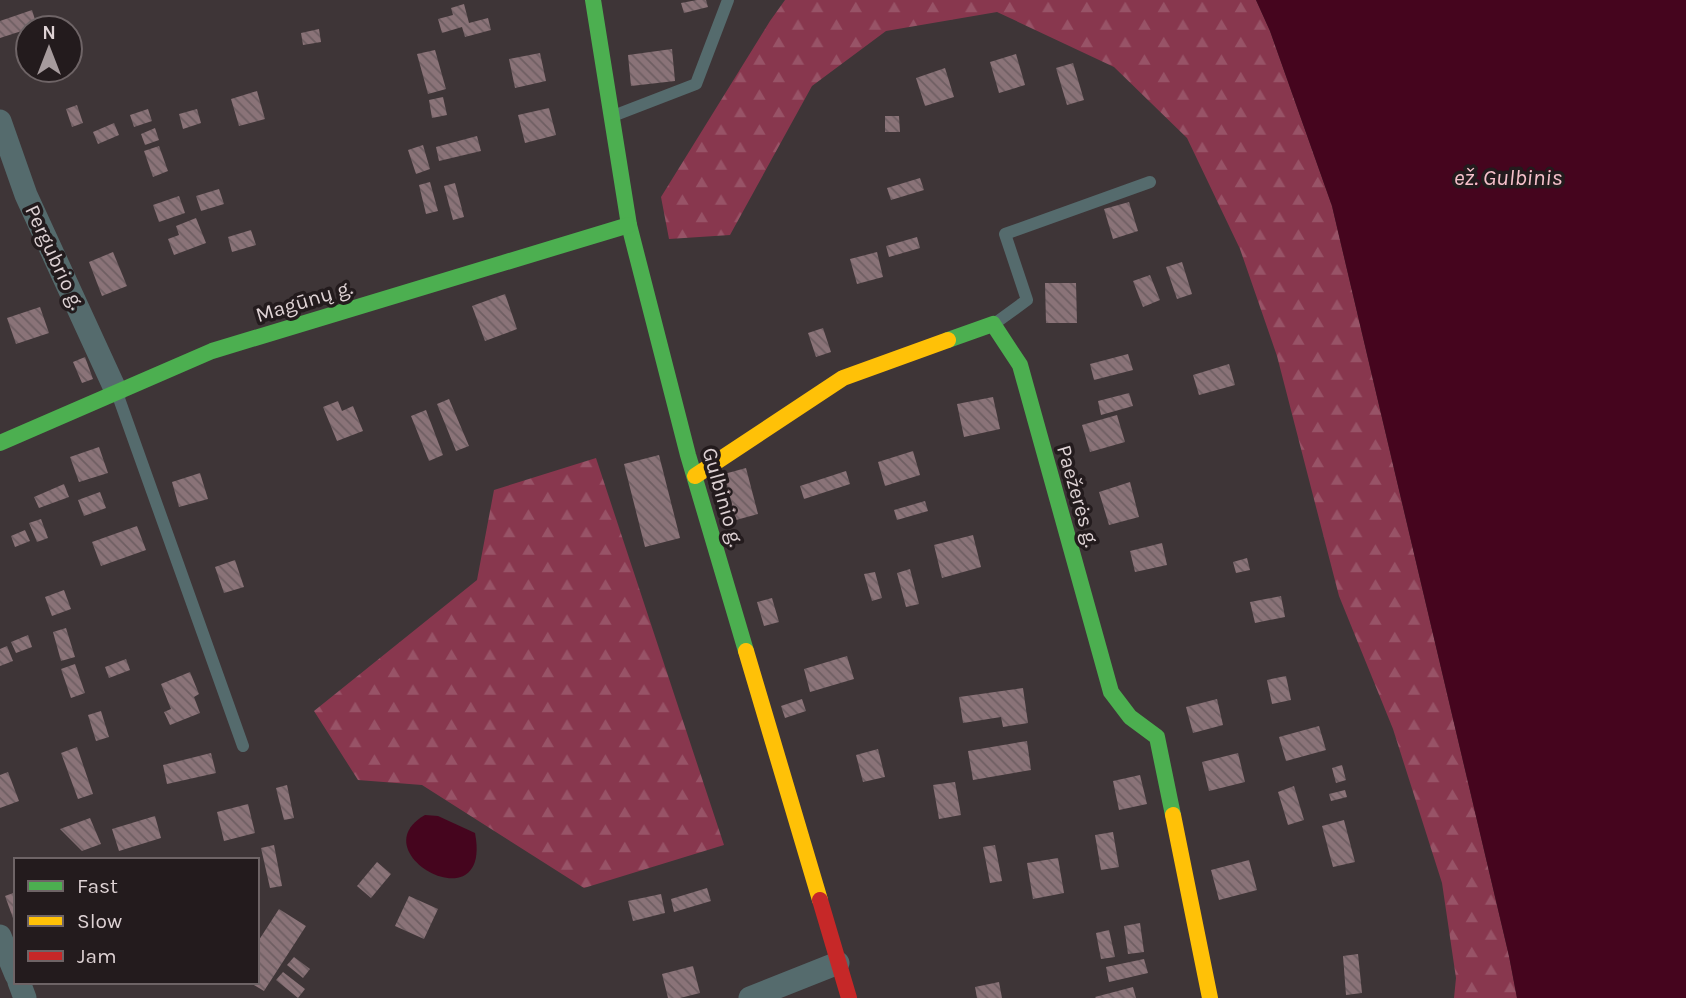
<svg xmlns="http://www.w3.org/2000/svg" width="1686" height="998" font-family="Karla,sans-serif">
	<defs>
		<pattern id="forest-firs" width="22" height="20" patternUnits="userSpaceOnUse" patternTransform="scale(1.75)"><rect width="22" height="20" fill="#88374e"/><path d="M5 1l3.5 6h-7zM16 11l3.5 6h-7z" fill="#985367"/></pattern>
		<pattern id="building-back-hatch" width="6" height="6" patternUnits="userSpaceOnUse" patternTransform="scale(1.75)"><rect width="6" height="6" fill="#8a7378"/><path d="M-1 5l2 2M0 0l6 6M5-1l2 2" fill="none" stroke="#6e5e62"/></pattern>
	</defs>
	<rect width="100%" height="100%" fill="#3e3537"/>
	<!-- forest -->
	<g fill="url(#forest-firs)">
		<polygon points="785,0 1256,0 1270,31 1332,206 1509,956 1517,998 1454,998 1456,978 1442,883 1393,729 1339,596 1277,356 1240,249 1187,138 1114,67 997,12 886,31 812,86 730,235 669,239 661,197 770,21"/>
		<polygon points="596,458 724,845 584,888 422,785 358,780 314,711 477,580 494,490"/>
	</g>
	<!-- water -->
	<g fill="#45051e">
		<polygon points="1256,0 1686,0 1686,998 1517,998 1509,956 1332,206 1270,31"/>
		<path d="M425,815l13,1 37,17c18,93 -117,20 -50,-18z"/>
	</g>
	<!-- building -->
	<g fill="url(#building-back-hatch)">
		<polygon points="697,0 706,0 708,7 684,13 681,3"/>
		<polygon points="464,4 469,23 488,18 491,30 465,37 462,27 442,33 438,19 453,15 451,8"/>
		<polygon points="32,10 37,26 0,38 0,21"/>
		<polygon points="319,29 321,42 303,45 301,33"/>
		<polygon points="672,49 675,81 631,86 628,55"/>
		<polygon points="435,50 446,89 428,94 417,54"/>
		<polygon points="540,53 546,81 515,88 509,59"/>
		<polygon points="1016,54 1025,85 999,93 990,62"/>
		<polygon points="1073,63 1084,100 1067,105 1056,68"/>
		<polygon points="945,68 954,97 925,106 916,78"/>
		<polygon points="257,91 265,119 239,126 231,99"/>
		<polygon points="443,97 447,115 432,118 429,100"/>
		<polygon points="77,105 83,123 72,127 66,109"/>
		<polygon points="549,108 556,135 525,143 518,115"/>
		<polygon points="148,109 152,121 134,127 130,115"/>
		<polygon points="197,109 201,123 183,129 179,114"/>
		<polygon points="885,116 899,116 900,132 885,132"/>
		<polygon points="114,123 119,135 98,144 93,132"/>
		<polygon points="155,128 159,140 145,145 141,134"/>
		<polygon points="477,136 481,151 439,161 436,147"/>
		<polygon points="423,145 430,169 416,174 408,150"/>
		<polygon points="159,146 168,171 153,177 144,151"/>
		<polygon points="920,178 924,190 891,200 887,188"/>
		<polygon points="430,182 438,211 426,214 419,185"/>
		<polygon points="455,183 464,217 453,220 444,186"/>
		<polygon points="219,189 224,204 201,211 196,196"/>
		<polygon points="179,196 185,213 159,222 153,205"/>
		<polygon points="1129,202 1138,231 1113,239 1104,209"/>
		<polygon points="196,218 206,243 174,255 168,239 179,235 176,226"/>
		<polygon points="251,230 256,245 232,252 228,237"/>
		<polygon points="917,237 920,248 889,257 886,246"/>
		<polygon points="113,252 127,286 102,296 89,262"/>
		<polygon points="877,252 883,277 857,284 850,259"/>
		<polygon points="1182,262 1192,294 1177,299 1166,267"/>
		<polygon points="1150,275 1160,300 1143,307 1133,281"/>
		<polygon points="1045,283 1076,283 1077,323 1046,323"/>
		<polygon points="505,294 517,329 485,341 472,306"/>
		<polygon points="40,307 49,333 16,344 7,318"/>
		<polygon points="823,328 831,352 816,357 808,333"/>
		<polygon points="1128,354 1133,370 1094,380 1090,364"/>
		<polygon points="85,357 93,379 82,383 73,362"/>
		<polygon points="1229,364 1235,385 1199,395 1193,375"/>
		<polygon points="1129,393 1133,406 1101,415 1098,401"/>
		<polygon points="993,397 1000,429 964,437 957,404"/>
		<polygon points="449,399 469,446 456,451 437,404"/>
		<polygon points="338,401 342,411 353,406 363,431 337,441 323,407"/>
		<polygon points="426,410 443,455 429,461 411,416"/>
		<polygon points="1117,415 1125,442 1090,452 1082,425"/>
		<polygon points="99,447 108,473 79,482 70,457"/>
		<polygon points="913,451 920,475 885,486 878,462"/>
		<polygon points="659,455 680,538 645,547 624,464"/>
		<polygon points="746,468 758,514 736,520 724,474"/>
		<polygon points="846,471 850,484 804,499 800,486"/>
		<polygon points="200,473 208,499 179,507 172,482"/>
		<polygon points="1130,482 1139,517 1109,525 1099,492"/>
		<polygon points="64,484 69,497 39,508 34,497"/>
		<polygon points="100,492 106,508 84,516 78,500"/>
		<polygon points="925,501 928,511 897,520 894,510"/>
		<polygon points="41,519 48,538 37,542 29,523"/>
		<polygon points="137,526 146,550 101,566 92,542"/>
		<polygon points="25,530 30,541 15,547 11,536"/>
		<polygon points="973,535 981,567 942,578 934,545"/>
		<polygon points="1162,543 1167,565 1135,572 1130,551"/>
		<polygon points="1247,558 1250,570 1236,573 1233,562"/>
		<polygon points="235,560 244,587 224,593 215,567"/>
		<polygon points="910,569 919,604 906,607 897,573"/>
		<polygon points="875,572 882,598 872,601 864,574"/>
		<polygon points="64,590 71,609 52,616 45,597"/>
		<polygon points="1281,596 1285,617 1255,623 1250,602"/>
		<polygon points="772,598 779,622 764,626 757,602"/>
		<polygon points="66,628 75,657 61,661 53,632"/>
		<polygon points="28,635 32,647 16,653 11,642"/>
		<polygon points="7,646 13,661 0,666 0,649"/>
		<polygon points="847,656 854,679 810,692 804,669"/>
		<polygon points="126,659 130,670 109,678 105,667"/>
		<polygon points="75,664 85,693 71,698 61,669"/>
		<polygon points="190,672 199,694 194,697 200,713 170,725 164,712 171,709 161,684"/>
		<polygon points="1286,676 1291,700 1272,704 1267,680"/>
		<polygon points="1023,688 1028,723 1003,727 1001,717 963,723 959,697"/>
		<polygon points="802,699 806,711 785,718 781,706"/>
		<polygon points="1217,699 1223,725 1193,733 1186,707"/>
		<polygon points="101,711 109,737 96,741 88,715"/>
		<polygon points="1319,726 1326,750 1286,761 1279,737"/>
		<polygon points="1027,741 1031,770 973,780 968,751"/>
		<polygon points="77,747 93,794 78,799 61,753"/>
		<polygon points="878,749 885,777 863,782 856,755"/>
		<polygon points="211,753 216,773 167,784 163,765"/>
		<polygon points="1238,753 1245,782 1209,791 1202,762"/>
		<polygon points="1342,765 1346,780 1336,783 1332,768"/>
		<polygon points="8,772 19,801 0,808 0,775"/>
		<polygon points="1140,775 1147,804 1119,810 1113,781"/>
		<polygon points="955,782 961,815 939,819 933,785"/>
		<polygon points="287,785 294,818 284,820 276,788"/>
		<polygon points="1294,786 1304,820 1288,825 1278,792"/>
		<polygon points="1345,790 1347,797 1331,801 1329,794"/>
		<polygon points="248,804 255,833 224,841 217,812"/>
		<polygon points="155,816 161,838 119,851 112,829"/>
		<polygon points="90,818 101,844 82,851 60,829"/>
		<polygon points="1344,820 1355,862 1333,867 1322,826"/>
		<polygon points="1113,832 1119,867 1101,870 1095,835"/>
		<polygon points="274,845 282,886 270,888 261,848"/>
		<polygon points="995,845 1002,881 990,883 983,847"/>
		<polygon points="1058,858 1064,893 1033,899 1027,863"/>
		<polygon points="1249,860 1257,890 1219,900 1211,870"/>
		<polygon points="377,862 391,874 371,898 357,886"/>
		<polygon points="707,888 711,901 674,912 671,899"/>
		<polygon points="16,892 16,917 13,918 5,896"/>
		<polygon points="661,894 665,913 633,921 628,901"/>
		<polygon points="409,896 438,909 424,939 395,926"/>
		<polygon points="279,909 306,926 264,991 249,982 257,982 257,943"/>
		<polygon points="1140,923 1144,952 1128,954 1124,926"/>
		<polygon points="1109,930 1115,957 1101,959 1096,933"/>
		<polygon points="1358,954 1362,993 1346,995 1343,956"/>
		<polygon points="294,957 310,969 303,978 287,965"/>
		<polygon points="1144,959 1148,973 1109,982 1106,967"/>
		<polygon points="693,966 700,993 680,998 668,998 662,974"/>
		<polygon points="283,972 305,989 298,998 276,980"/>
		<polygon points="999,982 1002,998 977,998 975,987"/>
		<polygon points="1133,987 1136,998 1096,998 1095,997"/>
	</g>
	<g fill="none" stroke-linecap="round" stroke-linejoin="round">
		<!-- lane -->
		<g stroke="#556b6d" stroke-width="12">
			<polyline points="613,116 696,84 728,0"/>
			<polyline points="994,324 1027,300 1005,234 1150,182"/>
			<polyline points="117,393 243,746"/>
		</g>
		<!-- street -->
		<g stroke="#556b6d" stroke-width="23">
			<polyline points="0,121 26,195 116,391"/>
			<polyline points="0,936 16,975"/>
			<polyline points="19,982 25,998"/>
			<polyline points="750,998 838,963"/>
		</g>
		<!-- fast -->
		<g stroke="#4caf50" stroke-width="16">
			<polyline points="593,0 629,225 688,455 746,651"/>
			<polyline points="948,340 993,324 1020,365 1111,692 1130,717 1157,737 1173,815"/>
			<polyline points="0,443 212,351 629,225"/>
		</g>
		<!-- slow -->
		<g stroke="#ffc107" stroke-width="16">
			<polyline points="695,476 843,378 948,340"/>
			<polyline points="746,651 820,900"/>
			<polyline points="1173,815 1210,998"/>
		</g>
		<!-- jam -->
		<polyline stroke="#c62828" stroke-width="16" points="820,900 849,998"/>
	</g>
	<g text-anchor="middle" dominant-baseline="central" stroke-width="7" stroke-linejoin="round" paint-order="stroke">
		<!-- street labels -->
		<g font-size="21" fill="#ded2d4" stroke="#231b1d">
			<text transform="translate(55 257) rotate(65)">Pergubrio g.</text>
			<text transform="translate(304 301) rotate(-17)">Magūnų g.</text>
			<text transform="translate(1078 496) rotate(74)">Paežerės g.</text>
			<text transform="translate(723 497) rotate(74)">Gulbinio g.</text>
		</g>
		<!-- water labels -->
		<g font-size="23" font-style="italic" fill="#f6c1cb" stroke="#231b1d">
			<text x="1508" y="177">ež. Gulbinis</text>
		</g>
	</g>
	<!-- legend -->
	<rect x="14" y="858" width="245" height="126" fill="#231b1d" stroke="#6e6466" stroke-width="2"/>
	<rect x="28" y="881" width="35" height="10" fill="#4caf50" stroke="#6e6466" stroke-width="2"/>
	<text x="77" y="893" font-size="21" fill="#ded2d4">Fast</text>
	<rect x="28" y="916" width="35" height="10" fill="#ffc107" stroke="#6e6466" stroke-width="2"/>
	<text x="77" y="928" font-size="21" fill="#ded2d4">Slow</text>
	<rect x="28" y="951" width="35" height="10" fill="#c62828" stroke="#6e6466" stroke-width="2"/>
	<text x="77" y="963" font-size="21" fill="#ded2d4">Jam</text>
	<!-- north arrow -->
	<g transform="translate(49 49)"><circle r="33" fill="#231b1d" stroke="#6e6466" stroke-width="2"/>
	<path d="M0-5L12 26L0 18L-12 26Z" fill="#a69b9d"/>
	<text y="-10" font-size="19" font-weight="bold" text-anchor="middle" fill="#ded2d4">N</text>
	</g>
</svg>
